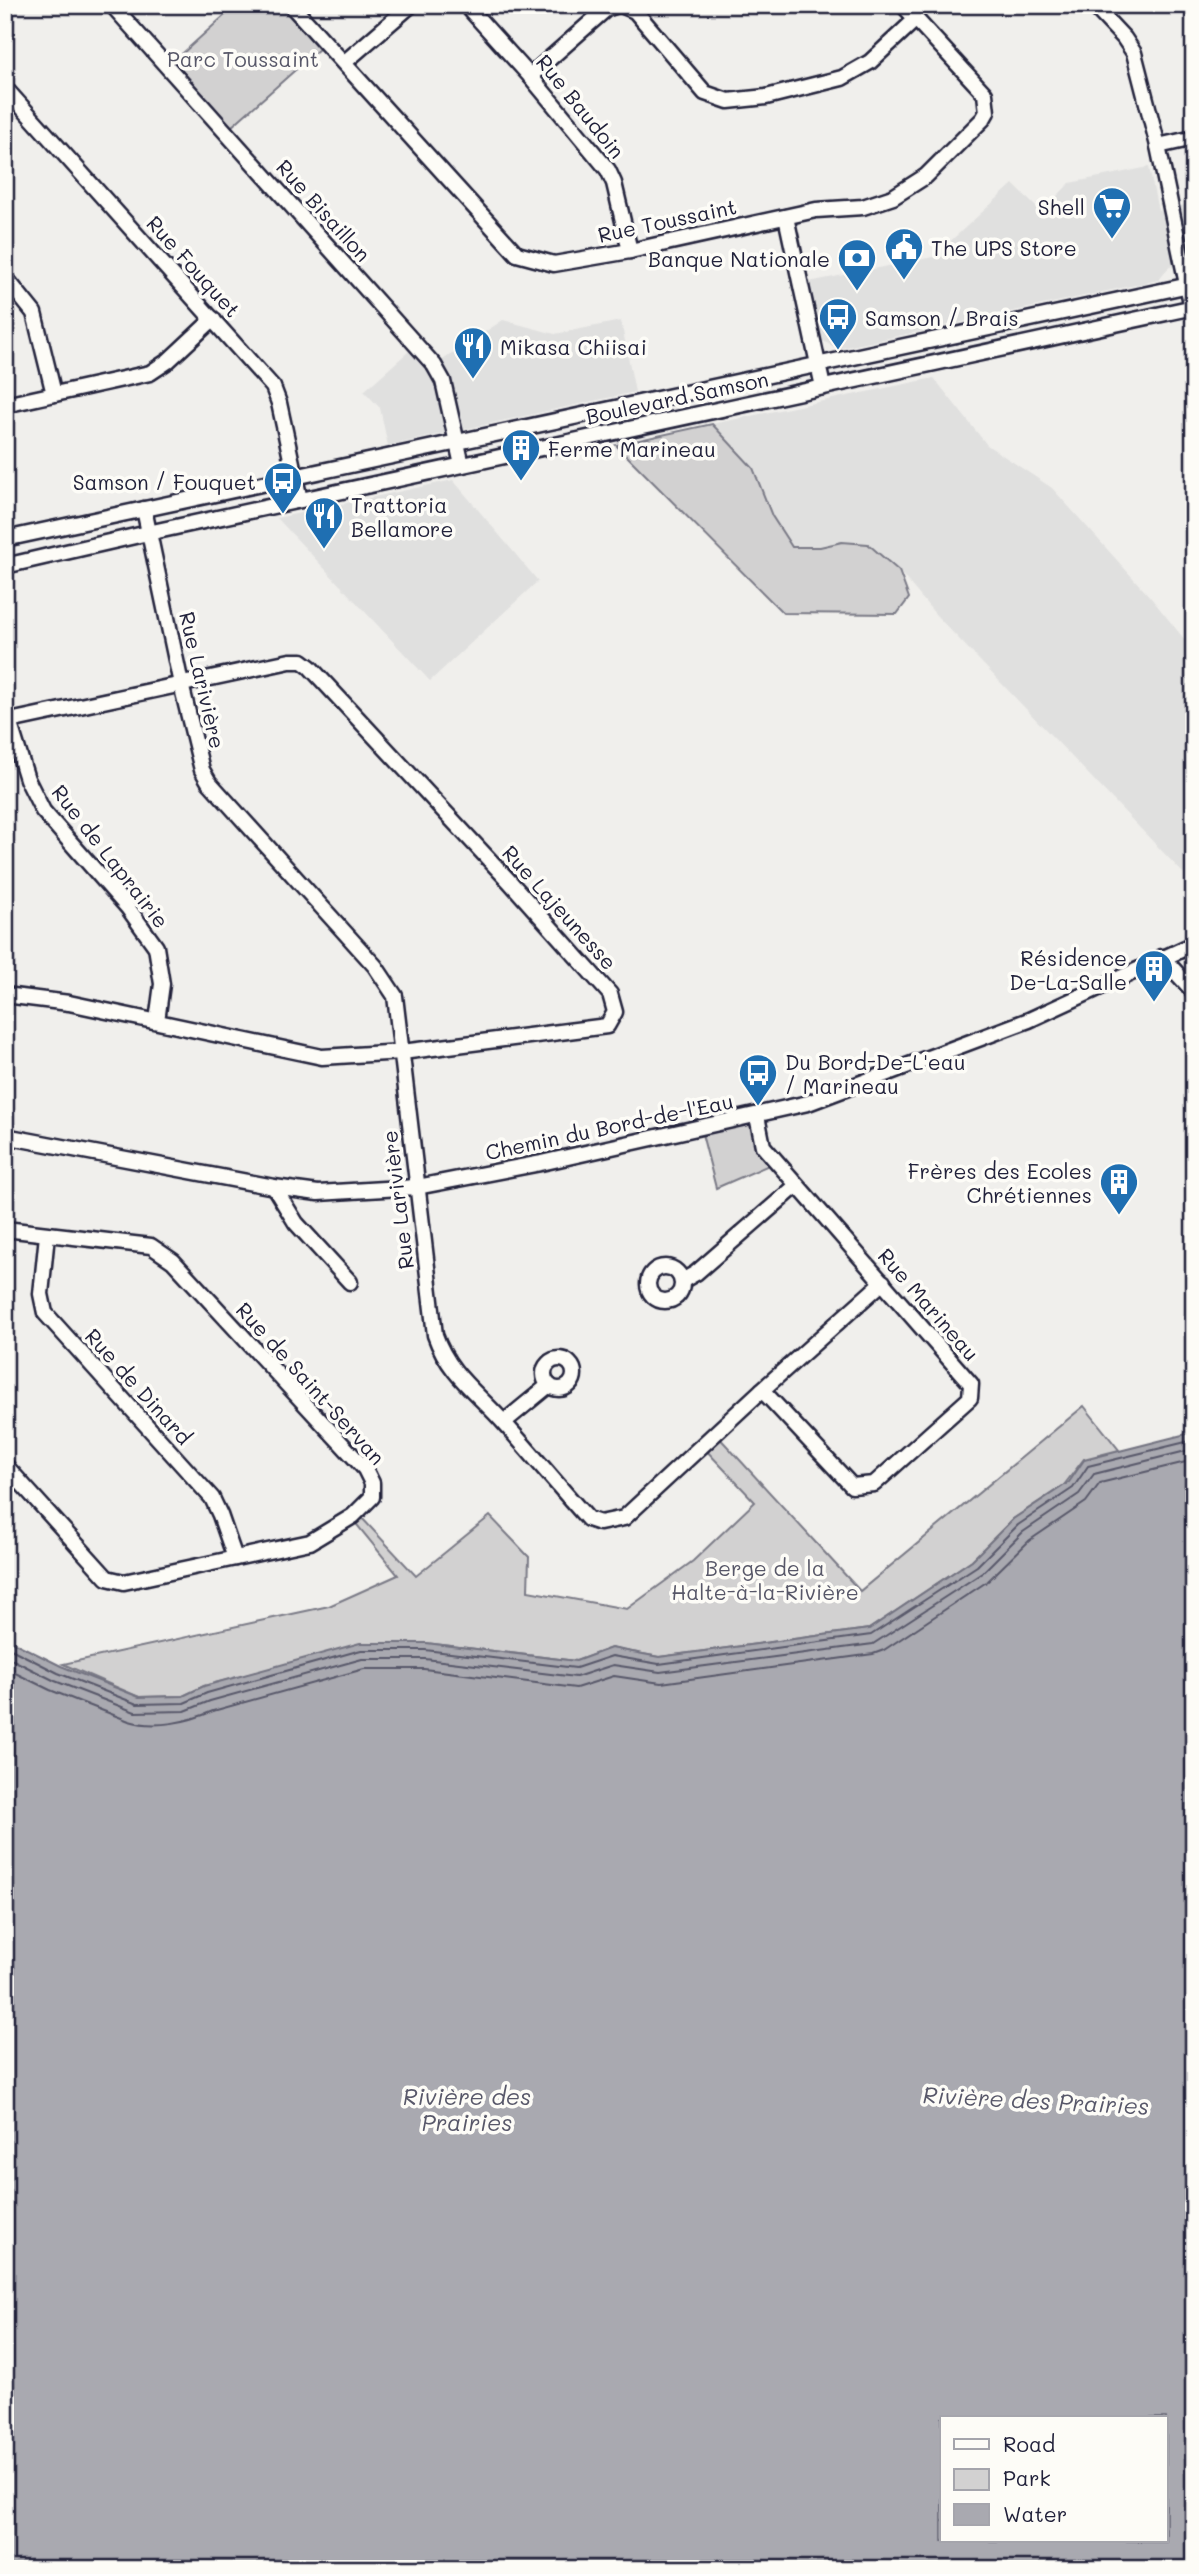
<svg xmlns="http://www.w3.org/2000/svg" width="1199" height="2574" font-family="Mali,sans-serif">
	<rect width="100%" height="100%" fill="#f0efec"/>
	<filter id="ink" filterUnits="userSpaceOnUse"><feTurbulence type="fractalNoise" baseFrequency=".0143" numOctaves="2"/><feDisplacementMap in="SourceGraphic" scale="14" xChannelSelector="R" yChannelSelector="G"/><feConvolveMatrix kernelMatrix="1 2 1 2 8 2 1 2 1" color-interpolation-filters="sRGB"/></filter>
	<g filter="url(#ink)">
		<!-- built -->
		<g fill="#e0e0df">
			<polygon points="1149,167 1158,211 1194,203 1194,262 1169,267 1159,280 838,349 821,340 809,282 933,257 1013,184 1041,212 1070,183"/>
			<polygon points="503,320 555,334 621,321 635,392 388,446 380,408 364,391 409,351 426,371"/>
			<polygon points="934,378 987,445 1052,488 1151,598 1194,651 1194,867 1183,873 936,615 899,571 869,544 842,542 820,547 792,547 772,516 753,468 712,424"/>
			<polygon points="453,480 538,581 430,681 277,518"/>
		</g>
		<!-- green -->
		<g fill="#d2d1d1" stroke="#7a7a86" stroke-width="2">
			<polygon points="236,5 281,5 319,49 231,127 173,62"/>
			<polygon points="712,424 753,468 772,516 792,547 820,547 842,542 868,544 899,571 909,598 897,614 783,613 616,445"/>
			<polygon points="757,1116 776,1162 716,1188 701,1130"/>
			<polygon points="1084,1406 1119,1450 1084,1459 1064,1485 1013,1519 972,1560 869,1629 659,1657 611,1648 576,1661 426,1643 265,1670 204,1686 183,1696 139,1697 63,1664 329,1606 398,1575 353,1520 361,1517 416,1576 490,1516 529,1557 528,1591 627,1609 693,1561 755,1502 703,1447 716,1434 860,1591"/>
		</g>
		<!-- water -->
		<path fill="#a9a9b0" stroke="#737381" stroke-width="2" fill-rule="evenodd" d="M1194,1432v1137h-1189v-931l56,28 78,31 44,-1 21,-10 156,-43h66l150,18 35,-13 48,9 210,-28 103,-69 41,-41 56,-37 15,-22zM942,2418h224v123h-224z"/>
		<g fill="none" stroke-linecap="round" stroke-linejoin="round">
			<!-- shore -->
			<g stroke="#58586a" stroke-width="2">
				<polyline points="5,1646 58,1673 137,1704 184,1703 207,1693 361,1650 425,1650 576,1668 612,1656 659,1664 871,1635 977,1566 1018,1525 1073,1488 1088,1466 1194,1440"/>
				<polyline points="5,1656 55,1681 135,1712 185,1711 210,1701 362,1659 425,1659 576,1677 613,1665 660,1672 873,1644 982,1573 1023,1532 1079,1494 1094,1474 1194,1449"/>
				<path d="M5,1668l45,22 79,31c27,8 59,1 84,-10l151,-42h60l152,19 38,-12 47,7 212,-29 11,-4 104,-69 42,-41 56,-38 14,-19 94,-23"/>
			</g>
			<!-- minor casing -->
			<g stroke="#22223b" stroke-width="19">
				<g id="minor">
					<polyline points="112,5 434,365 443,381 462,465"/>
					<polyline points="291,5 517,254 554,264 630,251 816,210 863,207 893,197 926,176 983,119 987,112 985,94 903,5"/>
					<polyline points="466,5 530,76 608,170 614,183 630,251"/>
					<polyline points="621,5 635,11 705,93 728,101 766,97 842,78 870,62 916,19"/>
					<polyline points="1093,5 1124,38 1134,53 1158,146 1192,308"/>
					<polyline points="345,62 411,5"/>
					<polyline points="530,76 606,9 618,5"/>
					<polyline points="5,88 273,387 279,403 300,500"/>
					<polyline points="1158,146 1194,138"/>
					<polyline points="786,217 823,387"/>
					<polyline points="5,277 34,313 54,394"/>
					<polyline points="5,405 150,373 168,361 213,319"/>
					<path d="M144,509l37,175 21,86 7,12 166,184 20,30 40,339c14,40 43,58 70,89 28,31 55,64 83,95l12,4 24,-5 138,-128 121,-108"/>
					<polyline points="5,539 1194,284"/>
					<polyline points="5,566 148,533 1194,307"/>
					<polyline points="9,721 27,779 43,811 128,908 156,947 162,984 157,1021"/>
					<polyline points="5,722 290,661 302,661 310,667 510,882 610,994 615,1012 607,1026 402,1052 322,1057 69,1003 5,995"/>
					<polyline points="1162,957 1194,992"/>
					<polyline points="757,1116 763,1146 971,1384 970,1398 874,1484 852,1486 762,1390"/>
					<polyline points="5,1136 274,1187 318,1193 417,1187 541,1163 808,1103 1029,1020 1194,944"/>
					<polyline points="274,1187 296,1223 350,1282"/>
					<polyline points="5,1229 151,1246 173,1261 365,1469 372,1483 372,1497 353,1516 310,1542 124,1582 107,1578 5,1465"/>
					<polyline points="47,1235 41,1294 45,1313 212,1498 220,1515 235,1558"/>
					<circle cx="665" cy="1284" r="17"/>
					<polyline points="682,1281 696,1273 796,1186"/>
					<circle cx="559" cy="1374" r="15"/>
					<polyline points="504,1422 549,1385"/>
				</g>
			</g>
			<!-- minor -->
			<use href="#minor" stroke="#fdfcf7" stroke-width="14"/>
		</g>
	</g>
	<!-- icons -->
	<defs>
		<g id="supermarket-pin" transform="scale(2.0125)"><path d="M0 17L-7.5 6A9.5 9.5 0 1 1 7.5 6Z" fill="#1f6fb2" stroke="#fdfcf7"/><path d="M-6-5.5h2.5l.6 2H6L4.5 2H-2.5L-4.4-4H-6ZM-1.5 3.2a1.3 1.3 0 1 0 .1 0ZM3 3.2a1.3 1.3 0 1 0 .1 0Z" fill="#fff"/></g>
		<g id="civic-pin" transform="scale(2.0125)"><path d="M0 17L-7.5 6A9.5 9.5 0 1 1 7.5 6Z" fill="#1f6fb2" stroke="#fdfcf7"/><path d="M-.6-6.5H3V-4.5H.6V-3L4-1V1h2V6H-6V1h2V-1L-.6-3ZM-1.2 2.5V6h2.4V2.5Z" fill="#fff"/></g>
		<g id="bank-pin" transform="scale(2.0125)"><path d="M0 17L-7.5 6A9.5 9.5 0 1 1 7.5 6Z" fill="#1f6fb2" stroke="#fdfcf7"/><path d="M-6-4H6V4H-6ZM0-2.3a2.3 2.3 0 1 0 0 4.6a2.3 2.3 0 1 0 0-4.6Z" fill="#fff"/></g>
		<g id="bus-pin" transform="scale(2.0125)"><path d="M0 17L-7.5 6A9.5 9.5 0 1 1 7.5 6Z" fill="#1f6fb2" stroke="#fdfcf7"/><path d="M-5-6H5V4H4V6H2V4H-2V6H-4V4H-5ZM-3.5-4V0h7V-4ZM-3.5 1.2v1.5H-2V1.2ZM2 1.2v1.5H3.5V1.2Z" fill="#fff"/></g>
		<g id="restaurant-pin" transform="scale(2.0125)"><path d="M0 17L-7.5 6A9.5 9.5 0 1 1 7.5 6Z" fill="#1f6fb2" stroke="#fdfcf7"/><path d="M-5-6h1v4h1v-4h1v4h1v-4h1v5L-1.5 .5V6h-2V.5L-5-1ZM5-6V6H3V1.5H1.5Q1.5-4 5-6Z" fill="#fff"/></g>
		<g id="building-pin" transform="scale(2.0125)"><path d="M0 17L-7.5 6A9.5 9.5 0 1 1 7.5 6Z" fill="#1f6fb2" stroke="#fdfcf7"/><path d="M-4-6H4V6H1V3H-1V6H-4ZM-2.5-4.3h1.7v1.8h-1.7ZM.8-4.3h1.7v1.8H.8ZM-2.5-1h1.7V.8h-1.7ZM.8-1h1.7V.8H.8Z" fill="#fff"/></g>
	</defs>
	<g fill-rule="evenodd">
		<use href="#supermarket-pin" x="1112" y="206"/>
		<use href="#civic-pin" x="904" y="247"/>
		<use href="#bank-pin" x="857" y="258"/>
		<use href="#bus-pin" x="838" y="317"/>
		<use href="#restaurant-pin" x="473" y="346"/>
		<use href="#building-pin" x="521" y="448"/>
		<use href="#bus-pin" x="283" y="481"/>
		<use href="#restaurant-pin" x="324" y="516"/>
		<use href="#building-pin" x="1154" y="969"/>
		<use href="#bus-pin" x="758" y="1073"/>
		<use href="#building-pin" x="1119" y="1182"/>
	</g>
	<g text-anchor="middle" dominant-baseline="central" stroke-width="7" stroke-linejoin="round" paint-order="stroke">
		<!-- park labels -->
		<g font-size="21" fill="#575768" stroke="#fdfcf7">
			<text x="243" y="58">Parc Toussaint</text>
			<text x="765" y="1567">Berge de la<tspan x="765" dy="24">Halte-à-la-Rivière</tspan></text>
		</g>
		<!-- street labels -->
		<g font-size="21" fill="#22223b" stroke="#fdfcf7">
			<text transform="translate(581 106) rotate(51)">Rue Baudoin</text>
			<text transform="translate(324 210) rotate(48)">Rue Bisaillon</text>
			<text transform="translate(667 220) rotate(-12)">Rue Toussaint</text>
			<text transform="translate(194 266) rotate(48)">Rue Fouquet</text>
			<text transform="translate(677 397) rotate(-12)">Boulevard Samson</text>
			<text transform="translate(203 680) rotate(77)">Rue Larivière</text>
			<text transform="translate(111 856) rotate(52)">Rue de Laprairie</text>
			<text transform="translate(560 907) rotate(48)">Rue Lajeunesse</text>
			<text transform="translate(609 1126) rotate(-12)">Chemin du Bord-de-l'Eau</text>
			<text transform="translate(397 1200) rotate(-97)">Rue Larivière</text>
			<text transform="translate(929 1304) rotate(49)">Rue Marineau</text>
			<text transform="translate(311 1383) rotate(48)">Rue de Saint-Servan</text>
			<text transform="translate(139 1386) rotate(48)">Rue de Dinard</text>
		</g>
		<!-- poi labels -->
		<g font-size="21" fill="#22223b" stroke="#fdfcf7" text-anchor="start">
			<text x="1085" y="206" text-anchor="end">Shell</text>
			<text x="931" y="247">The UPS Store</text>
			<text x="830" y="258" text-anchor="end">Banque Nationale</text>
			<text x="865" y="317">Samson / Brais</text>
			<text x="500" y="346">Mikasa Chiisai</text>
			<text x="548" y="448">Ferme Marineau</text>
			<text x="256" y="481" text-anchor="end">Samson / Fouquet</text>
			<text x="351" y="504">Trattoria<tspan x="351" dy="24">Bellamore</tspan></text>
			<text x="1127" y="957" text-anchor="end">Résidence<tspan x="1127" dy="24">De-La-Salle</tspan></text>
			<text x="785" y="1061">Du Bord-De-L'eau<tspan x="785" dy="24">/ Marineau</tspan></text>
			<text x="1092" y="1170" text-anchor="end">Frères des Ecoles<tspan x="1092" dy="24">Chrétiennes</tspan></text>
		</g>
		<!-- water labels -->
		<g font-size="23" font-style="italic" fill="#58586a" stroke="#fdfcf7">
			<text x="467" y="2096">Rivière des<tspan x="467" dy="26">Prairies</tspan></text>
			<text transform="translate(1036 2100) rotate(3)">Rivière des Prairies</text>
		</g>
	</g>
	<!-- margin -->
	<rect width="1199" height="2574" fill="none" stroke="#fdfcf7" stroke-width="28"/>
	<rect x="14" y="14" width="1171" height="2546" fill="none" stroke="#22223b" stroke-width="2.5" filter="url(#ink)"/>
	<!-- legend -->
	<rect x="940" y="2416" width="228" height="126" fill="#fdfcf7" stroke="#a5a5ac" stroke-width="2"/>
	<rect x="954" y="2439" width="35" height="10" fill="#fdfcf7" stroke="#a5a5ac" stroke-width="2"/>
	<text x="1003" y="2452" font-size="21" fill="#22223b">Road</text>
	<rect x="954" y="2469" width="35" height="21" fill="#d2d1d1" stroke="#a5a5ac" stroke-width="2"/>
	<text x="1003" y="2486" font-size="21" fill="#22223b">Park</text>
	<rect x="954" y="2504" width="35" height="21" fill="#a9a9b0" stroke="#a5a5ac" stroke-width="2"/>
	<text x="1003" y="2522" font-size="21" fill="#22223b">Water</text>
</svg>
